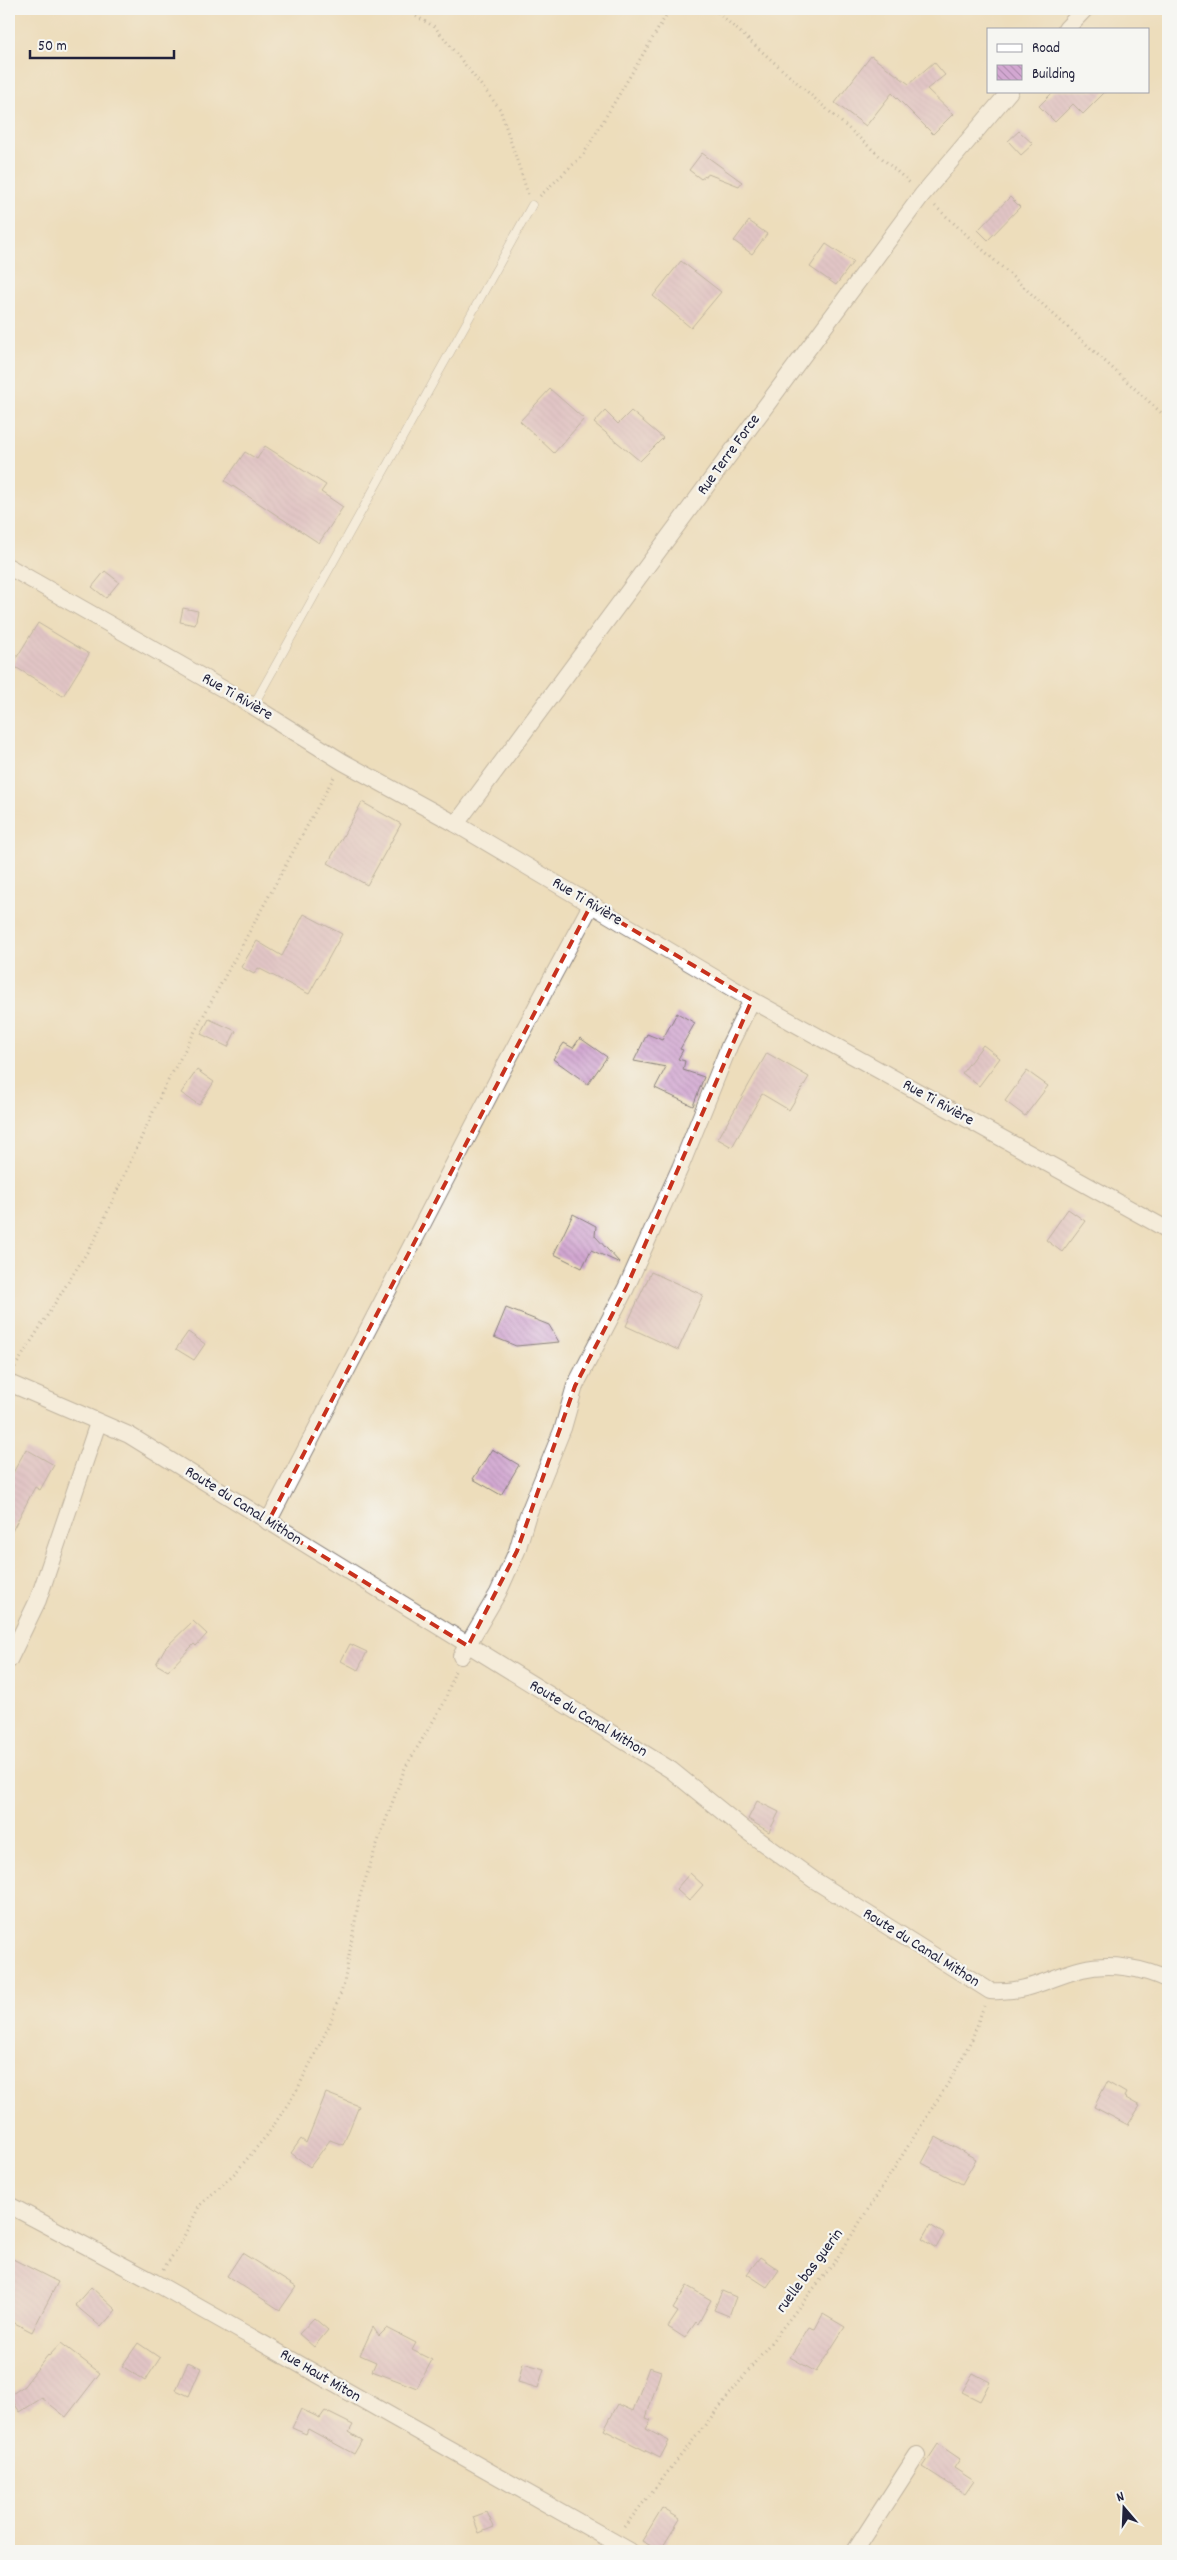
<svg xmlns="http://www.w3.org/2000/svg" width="1177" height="2560" font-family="Dekko,sans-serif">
	<defs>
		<pattern id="building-back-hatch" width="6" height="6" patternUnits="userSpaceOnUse" patternTransform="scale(1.25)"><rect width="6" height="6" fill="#d2a7d1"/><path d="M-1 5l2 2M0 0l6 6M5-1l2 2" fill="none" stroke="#b48fb4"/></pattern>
	</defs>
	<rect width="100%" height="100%" fill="#f6f6f2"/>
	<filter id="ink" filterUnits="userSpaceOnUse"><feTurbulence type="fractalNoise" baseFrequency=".02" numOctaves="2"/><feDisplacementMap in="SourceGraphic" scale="10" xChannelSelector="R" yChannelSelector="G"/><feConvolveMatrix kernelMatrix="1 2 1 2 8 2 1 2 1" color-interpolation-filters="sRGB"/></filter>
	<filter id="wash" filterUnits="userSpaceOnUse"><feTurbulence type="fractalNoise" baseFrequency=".0096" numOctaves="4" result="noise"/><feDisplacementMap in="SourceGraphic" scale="20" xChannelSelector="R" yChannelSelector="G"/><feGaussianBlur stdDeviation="1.12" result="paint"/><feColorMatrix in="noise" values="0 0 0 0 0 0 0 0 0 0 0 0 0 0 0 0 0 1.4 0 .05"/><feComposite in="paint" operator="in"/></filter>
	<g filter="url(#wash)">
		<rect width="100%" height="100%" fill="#edddbb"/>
		<g id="blocks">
			<!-- building -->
			<g fill="url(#building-back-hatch)">
				<polygon points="871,56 909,84 934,62 945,75 927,89 953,114 933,134 892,93 866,126 835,103"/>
				<polygon points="1054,91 1106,91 1083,114 1073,104 1055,122 1039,106"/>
				<polygon points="1019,131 1033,144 1021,155 1008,141"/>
				<polygon points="702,153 742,182 739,186 708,174 701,179 689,170"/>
				<polygon points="1010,197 1020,207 988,240 978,230"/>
				<polygon points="749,221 767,234 752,254 734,241"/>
				<polygon points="826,244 853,262 836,285 810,267"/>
				<polygon points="681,261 721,292 691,328 653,296"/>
				<polygon points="550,389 584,419 554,453 520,421"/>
				<polygon points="605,411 618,424 631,411 663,438 640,461 594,423"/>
				<polygon points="265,446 326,485 321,492 343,507 319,543 225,481 245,452 257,459"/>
				<polygon points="105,571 119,582 106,598 92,587"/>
				<polygon points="183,608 198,611 195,625 180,622"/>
				<polygon points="38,623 89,654 63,696 12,665"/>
				<polygon points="362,802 401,824 367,885 328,863"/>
				<polygon points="304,914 342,934 309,994 258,968 254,974 241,967 257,941 282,956"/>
				<polygon points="677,1013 695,1023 680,1049 683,1050 678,1059 685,1061 683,1070 704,1077 693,1106 655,1088 666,1067 634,1061 647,1034 662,1040"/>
				<polygon points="209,1019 236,1031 228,1047 201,1034"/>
				<polygon points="580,1038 607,1057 588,1084 553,1059 564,1043 573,1048"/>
				<polygon points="983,1045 1000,1058 979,1086 962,1073"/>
				<polygon points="767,1053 809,1077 789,1110 762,1094 732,1147 718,1139"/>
				<polygon points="197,1070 214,1082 199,1105 181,1093"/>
				<polygon points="1027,1071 1048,1086 1025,1116 1005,1101"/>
				<polygon points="1068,1209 1085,1221 1062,1252 1046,1240"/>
				<polygon points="573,1214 596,1226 595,1236 620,1263 591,1250 582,1268 554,1254"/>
				<polygon points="651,1272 703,1295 678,1350 626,1326"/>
				<polygon points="506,1308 549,1325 559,1342 516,1346 494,1337"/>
				<polygon points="188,1332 205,1344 194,1360 176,1349"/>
				<polygon points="26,1449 54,1465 40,1490 35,1487 9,1537 9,1480"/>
				<polygon points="492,1449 519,1465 501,1495 473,1479"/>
				<polygon points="193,1621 207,1634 196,1646 194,1644 168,1671 156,1664 165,1648"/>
				<polygon points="350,1644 367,1652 358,1670 341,1661"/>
				<polygon points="757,1801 779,1812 769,1832 748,1819"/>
				<polygon points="690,1873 703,1885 689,1901 676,1889"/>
				<polygon points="1107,2082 1126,2093 1124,2097 1140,2106 1128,2125 1094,2107"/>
				<polygon points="326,2093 359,2106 343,2145 330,2140 310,2167 291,2153 301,2139 306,2143"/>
				<polygon points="936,2137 976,2159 962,2184 922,2163"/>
				<polygon points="930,2225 944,2234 936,2248 922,2239"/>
				<polygon points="242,2253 296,2287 280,2310 227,2276"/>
				<polygon points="9,2257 58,2282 32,2332 9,2320"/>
				<polygon points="760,2257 779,2270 767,2287 747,2274"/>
				<polygon points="687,2286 711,2300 698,2324 696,2322 685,2338 668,2327 678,2312 673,2309"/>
				<polygon points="91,2287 116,2310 101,2327 75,2305"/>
				<polygon points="722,2291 736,2297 729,2316 714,2310"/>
				<polygon points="823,2314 845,2327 816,2372 790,2357 809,2327 815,2329"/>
				<polygon points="314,2318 328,2330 314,2347 299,2334"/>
				<polygon points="373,2327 379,2336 387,2328 416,2343 412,2350 432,2360 417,2388 372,2371 376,2362 360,2355"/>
				<polygon points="61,2343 100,2373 66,2417 42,2398 20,2412 9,2396 24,2386 48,2355 49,2356"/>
				<polygon points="138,2343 160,2358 145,2381 122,2366"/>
				<polygon points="188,2362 201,2368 189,2396 176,2390"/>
				<polygon points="523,2363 544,2369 538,2388 518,2382"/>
				<polygon points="649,2367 661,2371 646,2418 651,2420 646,2429 669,2441 660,2458 604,2430 618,2404 633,2411"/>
				<polygon points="973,2373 990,2382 980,2401 962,2392"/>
				<polygon points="301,2409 320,2418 325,2411 353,2425 349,2432 362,2440 354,2454 308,2429 306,2434 292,2428"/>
				<polygon points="938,2444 960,2459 954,2468 974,2481 965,2494 923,2467"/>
				<polygon points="662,2508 680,2519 660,2551 642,2541"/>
				<polygon points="487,2512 494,2527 479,2533 473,2517"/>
			</g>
		</g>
	</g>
	<g filter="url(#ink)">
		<use href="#blocks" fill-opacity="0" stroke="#88807b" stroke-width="1"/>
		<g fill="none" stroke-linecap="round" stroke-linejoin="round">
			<!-- lane casing -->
			<g stroke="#88807b" stroke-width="9">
				<polyline id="lane" points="253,706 532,205"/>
			</g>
			<!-- street casing -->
			<g stroke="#88807b" stroke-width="18">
				<g id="street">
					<polyline points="1066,29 1085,9"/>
					<polyline points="9,567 253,706 343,762 456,824 752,1000 1168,1230"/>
					<polyline points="456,824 922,195 1010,91"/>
					<path d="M9,1383l120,52 542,335 74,60 69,50 176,111c40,2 57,-13 92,-22 28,-7 61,-1 86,11"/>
					<polyline points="268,1522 504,1067 591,905"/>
					<polyline points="461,1656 498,1593 517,1551 527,1517 563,1428 575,1386 626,1288 680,1168 730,1044 752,1000"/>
					<polyline points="9,1660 38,1600 98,1423"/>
					<polyline points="9,2205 154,2282 630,2551"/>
					<polyline points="855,2551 917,2455"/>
				</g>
			</g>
			<!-- path -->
			<g stroke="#88807b" stroke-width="3" stroke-dasharray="1 4" stroke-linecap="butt">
				<polyline points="403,9 435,27 500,109 528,194"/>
				<polyline points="714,9 910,183"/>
				<polyline points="540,196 583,155 670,9"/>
				<polyline points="935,206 1168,419"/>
				<polyline points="15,1367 94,1241 164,1088 335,775"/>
				<polyline points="163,2269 178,2248 200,2205 236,2172 268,2134 297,2090 329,2026 344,1984 359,1899 376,1847 405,1768 444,1703 455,1671"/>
				<polyline points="624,2527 834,2263 952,2077 972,2039 984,2006"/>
			</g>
			<!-- lane -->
			<use href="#lane" stroke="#fff" stroke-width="8"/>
			<!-- street -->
			<use href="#street" stroke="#fff" stroke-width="16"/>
		</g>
	</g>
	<!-- marked area -->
	<path d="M0 0H1177V2560H0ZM591,905l161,95 -126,288 -51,98 -58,165 -49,95 -200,-124z" fill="#edddbb" fill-opacity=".55" fill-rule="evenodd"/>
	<path fill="none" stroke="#c8321e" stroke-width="4" stroke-dasharray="10 6" stroke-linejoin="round" d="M591,905l161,95 -126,288 -51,98 -58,165 -49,95 -200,-124z"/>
	<g text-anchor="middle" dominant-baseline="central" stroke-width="4.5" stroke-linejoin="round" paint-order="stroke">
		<!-- street labels -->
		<g font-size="16" fill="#22223b" stroke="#f6f6f2">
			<text transform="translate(729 455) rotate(-54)">Rue Terre Force</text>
			<text transform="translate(237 697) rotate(30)">Rue Ti Rivière</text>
			<text transform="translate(587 902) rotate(31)">Rue Ti Rivière</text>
			<text transform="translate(938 1103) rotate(29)">Rue Ti Rivière</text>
			<text transform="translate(243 1506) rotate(32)">Route du Canal Mithon</text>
			<text transform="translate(588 1719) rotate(31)">Route du Canal Mithon</text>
			<text transform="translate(921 1948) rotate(32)">Route du Canal Mithon</text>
			<text transform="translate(810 2271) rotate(-53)">ruelle bas guerin</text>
			<text transform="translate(320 2376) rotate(30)">Rue Haut Miton</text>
		</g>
	</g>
	<!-- margin -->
	<rect width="1177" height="2560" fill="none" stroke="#f6f6f2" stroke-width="30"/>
	<!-- legend -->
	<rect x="987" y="28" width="162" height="65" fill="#f6f6f2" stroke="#a1a1a9"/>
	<rect x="997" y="44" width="25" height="8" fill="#ffffff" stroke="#a1a1a9"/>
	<text x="1032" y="52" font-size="15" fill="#22223b">Road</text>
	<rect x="997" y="65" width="25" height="15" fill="url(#building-back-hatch)" stroke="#a1a1a9"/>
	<text x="1032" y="78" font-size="15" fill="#22223b">Building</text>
	<!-- north arrow -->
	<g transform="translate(1124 2508) rotate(341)" stroke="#f6f6f2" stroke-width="4" paint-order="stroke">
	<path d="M0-4L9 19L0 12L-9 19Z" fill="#22223b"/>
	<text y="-8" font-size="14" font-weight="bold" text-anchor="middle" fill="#22223b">N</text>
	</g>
	<!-- scale -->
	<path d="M30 50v8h144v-8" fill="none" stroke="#22223b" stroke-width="2.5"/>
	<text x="38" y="50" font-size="15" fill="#22223b" stroke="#f6f6f2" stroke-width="4" paint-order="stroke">50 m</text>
</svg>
